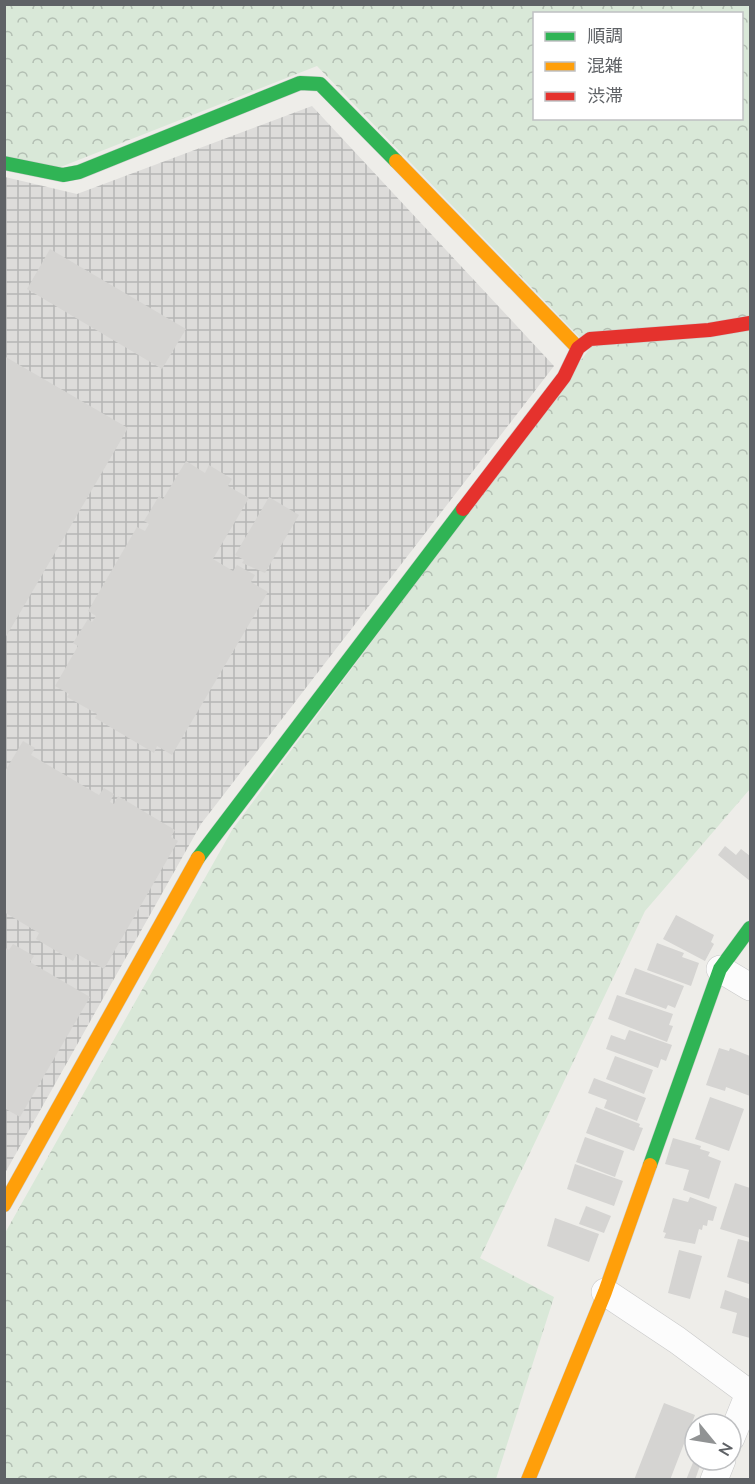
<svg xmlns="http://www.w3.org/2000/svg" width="755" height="1484" font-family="'Nunito Sans','Noto Sans JP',sans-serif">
	<defs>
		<pattern id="industrial-grid" width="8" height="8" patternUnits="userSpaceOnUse" patternTransform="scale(1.5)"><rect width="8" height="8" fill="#dddcda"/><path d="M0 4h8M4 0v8" fill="none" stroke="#b6b6b5"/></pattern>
		<pattern id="forest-crowns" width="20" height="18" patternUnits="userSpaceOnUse" patternTransform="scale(1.5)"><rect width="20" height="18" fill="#d9e8d8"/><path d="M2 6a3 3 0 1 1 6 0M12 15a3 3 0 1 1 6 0" fill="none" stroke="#b3bfb3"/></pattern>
	</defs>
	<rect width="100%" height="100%" fill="#eeede9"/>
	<!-- industrial -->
	<polygon fill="url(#industrial-grid)" points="312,106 554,366 201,824 5,1173 5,177 77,194"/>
	<!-- forest -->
	<path fill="url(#forest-crowns)" fill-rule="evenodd" d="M5,5h745v784l-105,122 -165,347 74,39 -58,182h-491v-246l227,-403 358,-482 -273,-282 -264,104 -48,-10zM534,14h208v104h-208z"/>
	<!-- building -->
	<g fill="#d5d4d2">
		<polygon points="50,249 186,329 162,369 27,289"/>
		<polygon points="4,356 128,428 4,640"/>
		<polygon points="186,461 205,473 209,465 232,479 228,486 249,498 213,559 233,571 237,565 255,575 251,582 268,592 172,755 157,746 154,753 95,718 97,714 67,697 69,694 55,686 78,646 73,643 88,619 92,622 96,616 88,611 137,527 145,531 149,524 144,521 159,496 163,499"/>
		<polygon points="269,497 299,515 265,573 242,563 244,560 235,555"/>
		<polygon points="23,741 35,748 31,755 99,795 104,788 114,794 110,802 114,804 118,796 175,830 171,837 178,841 104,969 77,954 73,961 36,939 39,933 4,912 4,773"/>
		<polygon points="725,846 736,855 741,849 750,856 750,881 718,855"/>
		<polygon points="676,915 714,935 711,942 714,944 705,961 663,939"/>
		<polygon points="657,943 684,953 682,957 699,963 691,986 647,970"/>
		<polygon points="13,944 34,956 30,962 90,997 20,1117 4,1108 4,947 9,950"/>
		<polygon points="635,968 684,986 675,1008 668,1005 666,1009 625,994"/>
		<polygon points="617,995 673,1014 669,1025 673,1026 667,1042 608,1019"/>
		<polygon points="629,1030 672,1045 666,1061 661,1059 658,1068 606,1049 611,1035 625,1040"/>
		<polygon points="719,1048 729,1051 730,1048 750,1056 750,1096 726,1087 725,1091 706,1085"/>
		<polygon points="615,1056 653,1070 644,1094 606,1079"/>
		<polygon points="594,1078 646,1098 637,1121 604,1108 607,1100 588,1093"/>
		<polygon points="710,1097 744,1109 729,1151 695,1139"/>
		<polygon points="596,1107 640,1124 639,1127 643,1128 634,1151 586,1133"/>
		<polygon points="585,1137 624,1151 615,1177 576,1162"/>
		<polygon points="673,1138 701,1146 700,1149 710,1152 708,1156 721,1161 709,1199 683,1190 689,1170 665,1164"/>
		<polygon points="575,1164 623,1181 614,1206 567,1189"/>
		<polygon points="735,1183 750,1188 750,1238 720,1229"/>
		<polygon points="690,1197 717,1207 713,1221 708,1220 707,1226 703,1225 702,1230 699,1229 695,1244 664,1238 666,1233 663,1232 673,1198 688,1202"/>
		<polygon points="586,1206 611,1216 604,1233 579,1224"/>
		<polygon points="555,1218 599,1234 589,1262 547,1246"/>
		<polygon points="738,1239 750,1242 749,1284 727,1277"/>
		<polygon points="679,1250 702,1256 690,1299 668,1293"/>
		<polygon points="725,1290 750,1299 750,1338 732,1333 737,1313 720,1308"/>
		<polygon points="664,1403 695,1415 670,1480 634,1480"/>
		<polygon points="694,1460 702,1460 695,1480 686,1480"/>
	</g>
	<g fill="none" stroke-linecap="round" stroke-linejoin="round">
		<!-- street casing -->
		<g stroke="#c9c9c9" stroke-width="28">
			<g id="street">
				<polyline points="720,969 750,987"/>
				<polyline points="605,1292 677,1340 750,1394"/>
				<polyline points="731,1438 750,1391"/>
				<polyline points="714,1480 722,1460"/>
			</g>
		</g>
		<!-- fast casing -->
		<g stroke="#cbcbca" stroke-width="15">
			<g id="fast">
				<polyline points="4,163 63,175 79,172 300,83 320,84 396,161"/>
				<polyline points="198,858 463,509"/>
				<polyline points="650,1165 720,969 750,928"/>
			</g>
		</g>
		<!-- slow casing -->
		<g stroke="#cbcbca" stroke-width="15">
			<g id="slow">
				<polyline points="396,161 578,348"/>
				<polyline points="4,1205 198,858"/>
				<polyline points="528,1480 605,1292 650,1165"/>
			</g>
		</g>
		<!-- jam casing -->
		<g stroke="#cbcbca" stroke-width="15">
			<polyline id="jam" points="463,509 564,377 578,348 590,339 709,330 750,323"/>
		</g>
		<!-- street -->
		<use href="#street" stroke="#fcfcfc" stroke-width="27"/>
		<!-- fast -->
		<use href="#fast" stroke="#30b455" stroke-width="14"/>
		<!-- slow -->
		<use href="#slow" stroke="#ff9f0a" stroke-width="14"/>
		<!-- jam -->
		<use href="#jam" stroke="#e5322d" stroke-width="14"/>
	</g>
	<!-- border -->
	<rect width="755" height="1484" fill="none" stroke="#5f6266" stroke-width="12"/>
	<!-- legend -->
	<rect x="533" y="12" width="210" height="108" fill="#ffffff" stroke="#bfc0c2" stroke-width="1.5"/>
	<rect x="545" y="32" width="30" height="9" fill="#30b455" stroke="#bfc0c2" stroke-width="1.5"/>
	<text x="587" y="42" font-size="18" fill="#5f6266">順調</text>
	<rect x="545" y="62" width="30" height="9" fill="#ff9f0a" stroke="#bfc0c2" stroke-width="1.5"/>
	<text x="587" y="72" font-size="18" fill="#5f6266">混雑</text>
	<rect x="545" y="92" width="30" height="9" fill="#e5322d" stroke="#bfc0c2" stroke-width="1.5"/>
	<text x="587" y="102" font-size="18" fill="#5f6266">渋滞</text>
	<!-- north arrow -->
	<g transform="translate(713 1442) rotate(120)"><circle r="28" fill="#ffffff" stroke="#bfc0c2" stroke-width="1.5"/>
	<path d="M0-4.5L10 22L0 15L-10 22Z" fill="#919394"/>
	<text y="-9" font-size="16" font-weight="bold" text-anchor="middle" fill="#5f6266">N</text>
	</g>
</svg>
